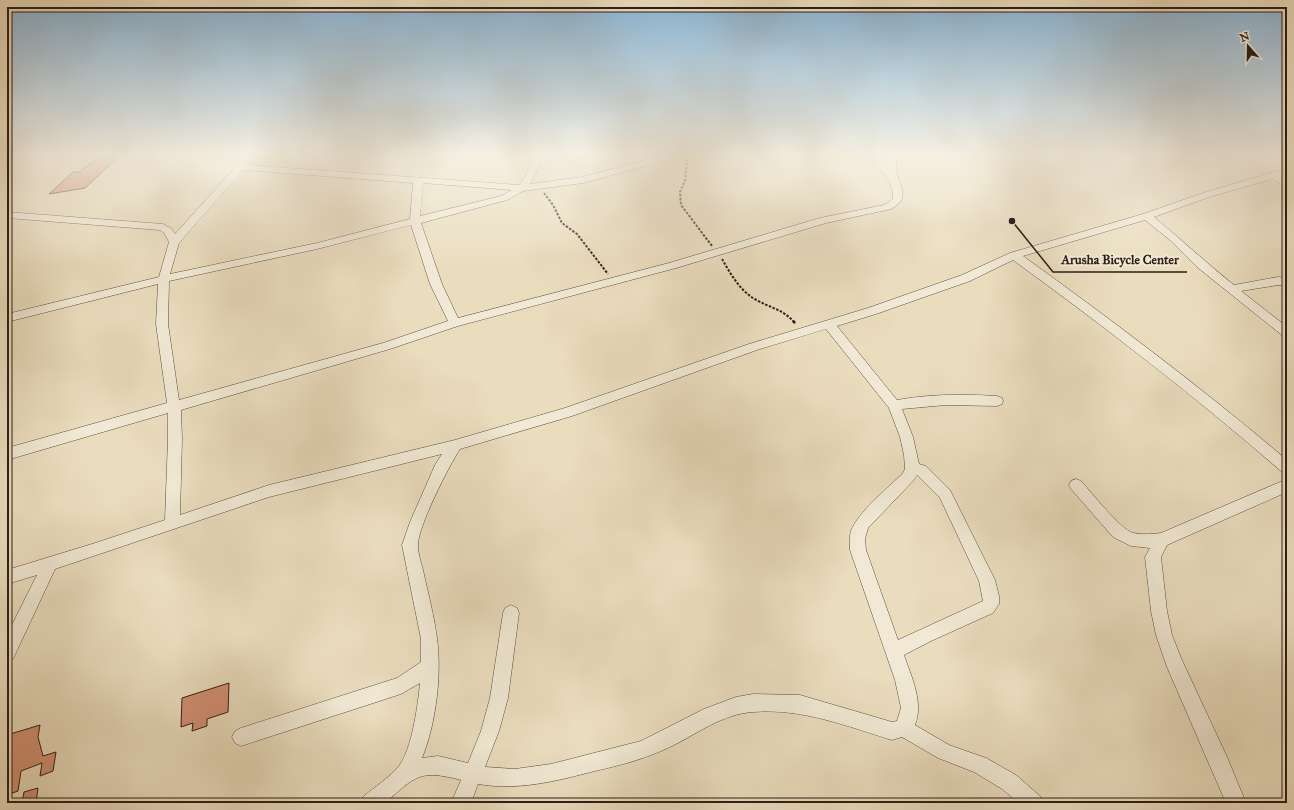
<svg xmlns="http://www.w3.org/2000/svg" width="1294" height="810" font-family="'IM FELL Great Primer',serif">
	<rect width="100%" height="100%" fill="#eaddbe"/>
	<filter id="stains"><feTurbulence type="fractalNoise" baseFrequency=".005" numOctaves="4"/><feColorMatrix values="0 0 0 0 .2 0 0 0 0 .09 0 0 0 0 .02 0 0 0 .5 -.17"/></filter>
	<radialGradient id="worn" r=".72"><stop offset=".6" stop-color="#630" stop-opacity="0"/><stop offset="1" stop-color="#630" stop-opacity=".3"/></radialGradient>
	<!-- building -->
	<g fill="#d29074" stroke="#2d1d17">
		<polygon points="97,158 117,158 85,188 49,194 73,172 79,172"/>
		<polygon points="229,683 228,712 207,719 207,726 192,731 193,723 181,727 182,698"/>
		<polygon points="40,725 38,737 43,756 56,752 53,771 40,776 42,763 21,771 18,791 7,795 7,735"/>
		<polygon points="38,788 36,803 22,803 24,792"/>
	</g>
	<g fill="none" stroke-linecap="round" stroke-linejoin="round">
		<!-- street casing -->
		<g stroke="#5c4d41" stroke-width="1">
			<g id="street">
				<path d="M206,154h51l-9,11 271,20 7,-10 8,-21h10l-9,21 -5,9 52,-7 87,-23h15l-2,2 -99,27 -60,8 -16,9 -86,23 21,61 16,34 211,-55 151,-45 64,-13 5,-3 4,-4c1,-21 -16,-29 -27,-44h10l11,10v-10h10c-1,6 -1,13 0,19 4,16 13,26 -6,36l-65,14 -150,45 -218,58 -68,23 -209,61 1,29 -2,76 89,-30 186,-45 110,-32 184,-64 119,-36 94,-33 48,-22 133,-39 60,-21 84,-25v6l-7,2 7,5v7l-15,-9 -63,18 -55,20c27,22 52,46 80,68l44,-8 9,1v8l-9,-1 -37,6 46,36v10l-4,-1 -86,-69 -26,-26 -26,-21 -122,36c90,65 179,132 264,204v14l-5,-2c-86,-75 -177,-145 -269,-212l-43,21 -94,33 -39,12 60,74c33,-6 66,-6 100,-4l5,2 1,3 -1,3 -5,2 -51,-1 -44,4 11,28 6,27 7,2 24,24 45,90 4,16v8l-6,9 -62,28 -27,14c7,21 20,47 11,70l34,20 37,13 30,17 24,21 3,7h-24l-17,-14 -28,-17 -36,-14 -36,-21 -10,3c-46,-14 -90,-32 -139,-28 -31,2 -56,22 -83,35 -25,12 -49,18 -75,24 -39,10 -77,20 -117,13l-7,19h-20l10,-23c-42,-11 -45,-4 -76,23h-24l3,-7c11,-9 26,-19 35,-30 13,-17 19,-62 21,-83l-19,11 -160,52 -6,-3 -3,-6 3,-6 6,-3 156,-50 24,-16v-23l-19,-94 8,-23 25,-57 7,-11 -173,43 -214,72 -42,90 -6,2v-26l30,-60 -30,9v-14l85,-26 73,-24 3,-81v-26l-161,47v-12l160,-45 -11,-79 2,-40 -151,38v-8l152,-37 10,-35 -5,-9 -4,-3 -153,-12v-6l156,12 9,5 3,5 67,-74 -31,-3zM243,170l170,13 -3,36 -93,24 -147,31 9,-31zM423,183l89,7 -11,6 -81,20zM411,225l19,59 18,37 -65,22 -204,57 -11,-76 1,-43 148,-32zM826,329l63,79 11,29 4,18 1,14 -2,4c-14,14 -46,40 -52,58 -2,6 -1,13 -1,19l45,130 6,28 -4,13 -5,1 -92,-27 -47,-1 -17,3 -32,12 -63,32 -90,23 -36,5 -30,-2 14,-36 9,-33 11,-85 -2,-5 -6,-3 -6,3 -2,5 -13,85 -9,33 -13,32 -30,-7 -16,2c14,-34 20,-84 15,-120 -3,-23 -9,-45 -14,-68 -2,-8 -5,-16 -5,-24 -1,-18 31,-80 42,-97l112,-33 185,-66zM917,475l23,23 39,83 4,20 -85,39 -32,-90 -1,-11 3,-11 45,-47z"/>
				<path d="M1076,479l5,2c11,12 39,48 52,52 9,2 19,1 28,0l126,-54v13l-120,53 -6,12 6,54 5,24 9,23 46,99 19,46h-20l-59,-136 -11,-32 -5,-24 -6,-54 5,-9 -19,-2 -18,-9 -42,-48 -2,-4 2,-4z"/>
			</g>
		</g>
		<!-- path-far1 -->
		<g stroke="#2d1d17" stroke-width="2" stroke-dasharray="2.5 1.5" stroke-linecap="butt">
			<polyline points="687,159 685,181 680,192 681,205 712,246"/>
			<polyline points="544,193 553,205 562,223 577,234 608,274"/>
			<path d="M722,259c8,14 17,30 31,39 14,9 30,11 41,24"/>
		</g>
		<!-- path -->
		<polyline stroke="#2d1d17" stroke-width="2.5" stroke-dasharray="3 2" stroke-linecap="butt" points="793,321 796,324"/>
		<!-- street -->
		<use href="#street" fill="#f1e9d5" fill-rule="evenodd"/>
	</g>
	<!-- sky -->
	<linearGradient id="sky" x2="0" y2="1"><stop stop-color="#8ab6d7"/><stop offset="0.58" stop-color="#f6f0e2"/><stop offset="1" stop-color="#f6f0e2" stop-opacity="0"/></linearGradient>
	<rect width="1294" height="267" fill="url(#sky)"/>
	<!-- callouts -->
	<path fill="none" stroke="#2d1d17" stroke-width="1.5" d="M1012 221L1053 272H1187"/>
	<circle fill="#2d1d17" stroke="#f1e9d5" stroke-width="1.5" cx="1012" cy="221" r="4"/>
	<g font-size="13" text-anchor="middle" font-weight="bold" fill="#2d1d17" stroke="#f1e9d5" stroke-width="4" stroke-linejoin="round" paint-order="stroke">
		<text x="1120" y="264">Arusha Bicycle Center</text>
	</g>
	<!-- margin -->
	<rect width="1294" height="810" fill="none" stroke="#eaddbe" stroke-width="24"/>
	<rect x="8" y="8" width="1278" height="794" fill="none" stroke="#2d1d17" stroke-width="2"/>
	<rect x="12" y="12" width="1270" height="786" fill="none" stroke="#2d1d17"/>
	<!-- north arrow -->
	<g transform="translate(1248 46) rotate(340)" stroke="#f1e9d5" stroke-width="3" paint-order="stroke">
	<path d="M0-3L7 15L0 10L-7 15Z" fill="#2d1d17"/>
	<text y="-6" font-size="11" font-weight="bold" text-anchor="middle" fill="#2d1d17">N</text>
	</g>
	<rect width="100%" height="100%" filter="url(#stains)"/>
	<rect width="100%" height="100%" fill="url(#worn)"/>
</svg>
